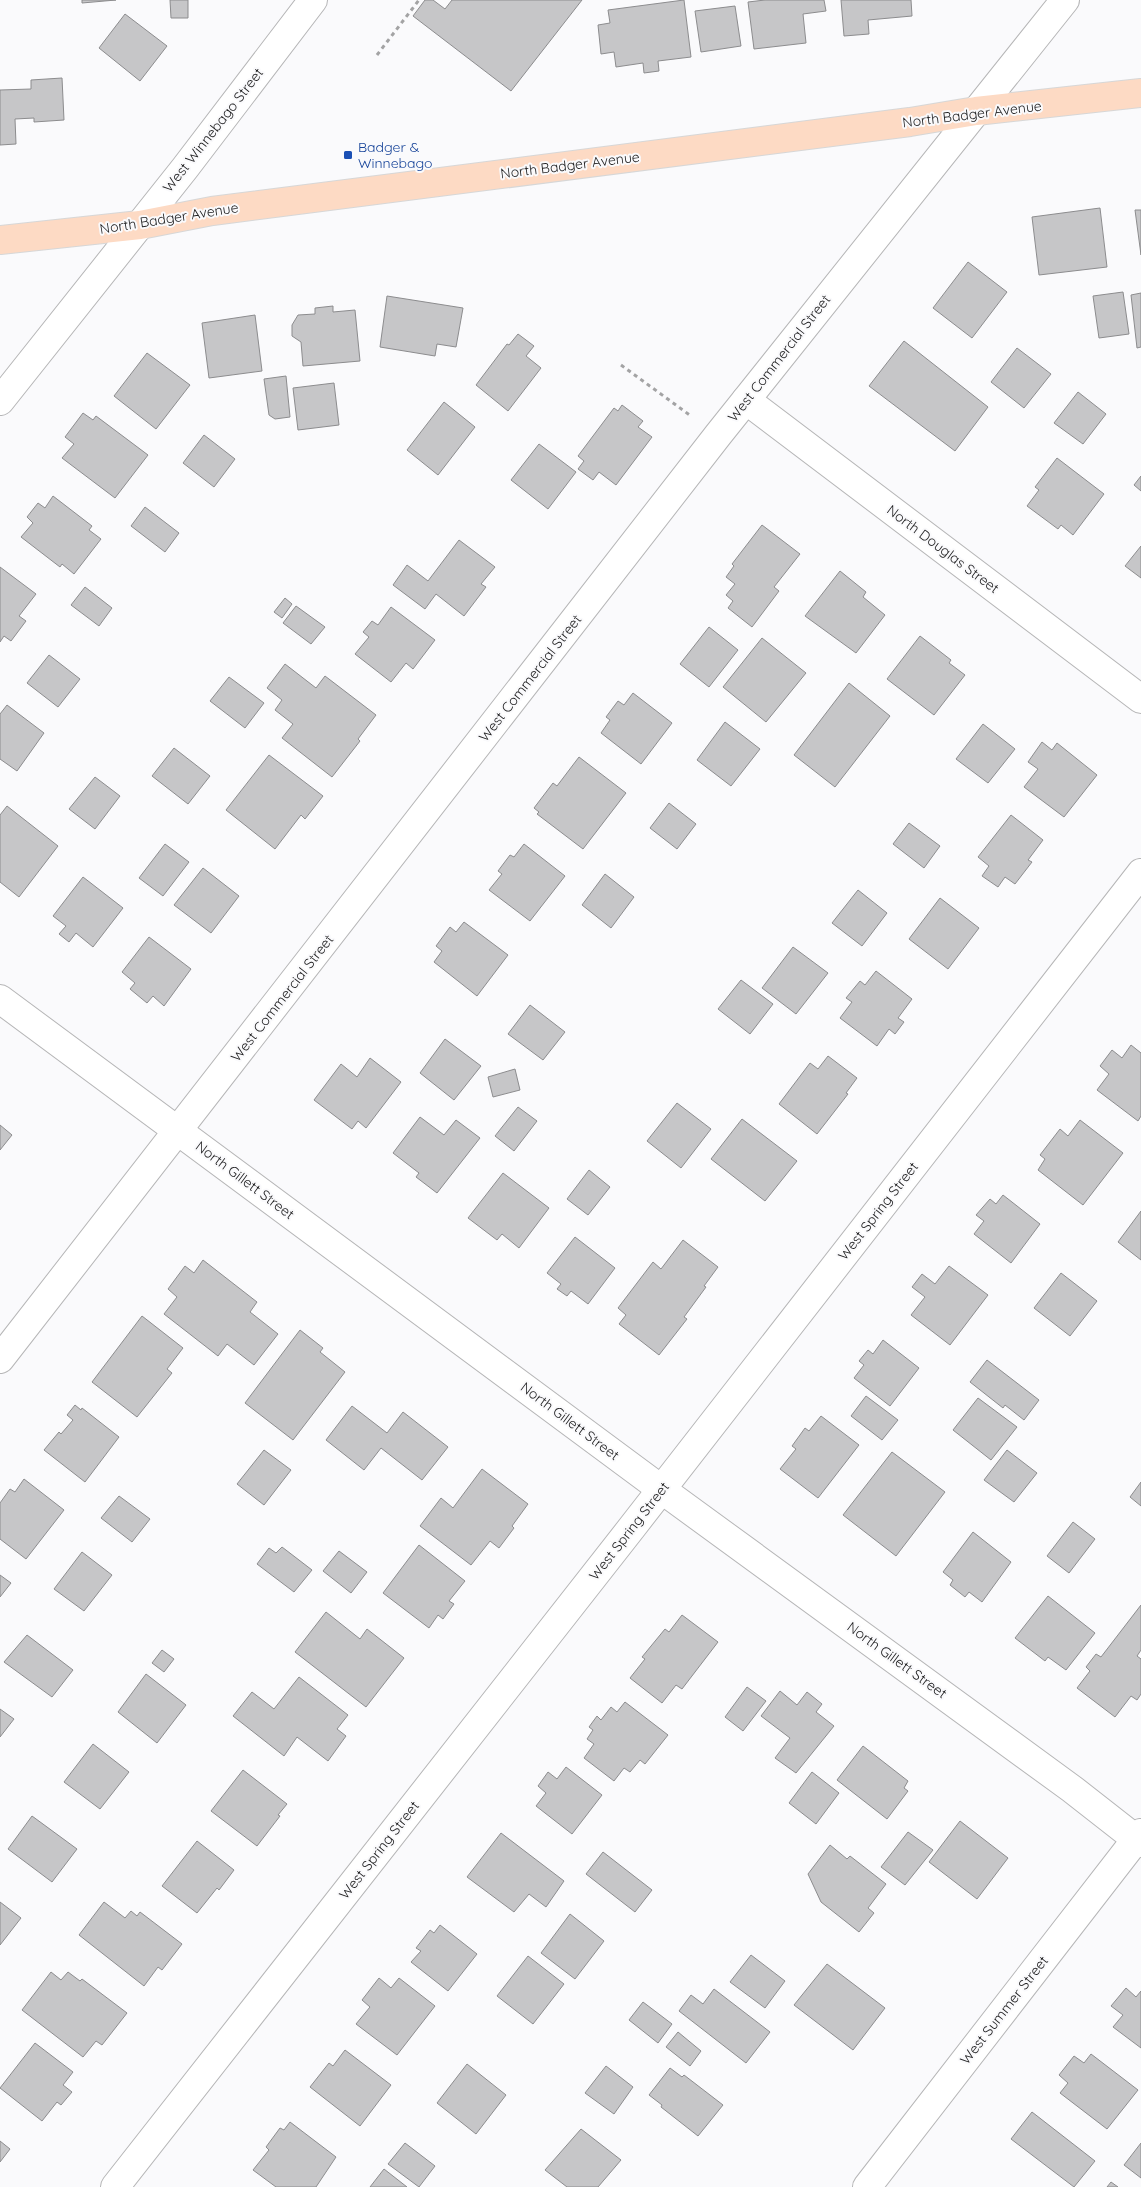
<svg xmlns="http://www.w3.org/2000/svg" width="1141" height="2187" font-family="Quicksand,sans-serif">
	<rect width="100%" height="100%" fill="#fafafc"/>
	<!-- building -->
	<g fill="#c6c6c8" stroke="#8c8c8e">
		<polygon points="82,0 116,0 82,3"/>
		<polygon points="170,0 188,0 188,18 171,18"/>
		<polygon points="425,0 433,0 445,9 452,0 582,0 511,91 413,16"/>
		<polygon points="684,0 691,57 658,61 659,71 644,73 643,63 616,67 614,52 601,54 598,25 610,23 608,10"/>
		<polygon points="765,0 824,0 826,11 803,14 806,43 754,49 748,2"/>
		<polygon points="841,0 911,0 912,16 868,20 869,34 844,36"/>
		<polygon points="735,6 741,46 701,52 695,11"/>
		<polygon points="125,14 167,46 140,81 99,48"/>
		<polygon points="62,78 64,120 34,122 34,118 15,119 16,144 0,145 0,90 31,89 31,80"/>
		<polygon points="1100,208 1107,267 1039,275 1032,217"/>
		<polygon points="1135,210 1141,210 1141,255"/>
		<polygon points="968,262 1007,292 972,338 933,308"/>
		<polygon points="1123,292 1129,334 1099,338 1093,296"/>
		<polygon points="1141,293 1141,347 1137,348 1131,295"/>
		<polygon points="387,296 463,308 456,347 437,344 435,356 380,347"/>
		<polygon points="333,306 333,312 355,310 360,361 303,366 301,342 292,336 292,325 298,315 315,314 315,308"/>
		<polygon points="255,315 262,371 209,378 202,323"/>
		<polygon points="518,334 534,346 526,356 541,368 508,411 476,385 507,344 509,345"/>
		<polygon points="904,341 988,407 955,451 869,386"/>
		<polygon points="1017,348 1051,374 1024,408 991,382"/>
		<polygon points="147,353 190,385 156,429 114,396"/>
		<polygon points="286,376 290,417 275,419 269,415 264,379"/>
		<polygon points="334,383 339,425 298,430 293,388"/>
		<polygon points="1078,392 1106,414 1083,444 1054,423"/>
		<polygon points="444,402 475,427 438,475 407,450"/>
		<polygon points="622,405 643,421 638,427 652,437 616,485 599,472 593,480 578,469 584,461 578,456 614,408 618,411"/>
		<polygon points="83,413 93,420 96,416 148,455 115,498 62,458 74,444 65,437"/>
		<polygon points="204,435 235,459 214,487 183,463"/>
		<polygon points="539,444 576,472 548,509 511,480"/>
		<polygon points="1057,458 1104,494 1073,535 1061,525 1058,529 1027,506 1039,490 1035,487"/>
		<polygon points="1141,476 1141,491 1134,485"/>
		<polygon points="53,496 92,526 89,530 101,539 74,574 62,564 60,567 21,537 33,523 27,517 38,503 45,508"/>
		<polygon points="145,507 179,533 165,552 131,526"/>
		<polygon points="762,525 800,554 774,587 779,591 752,627 728,608 733,601 726,595 735,584 726,577 734,566 732,564"/>
		<polygon points="459,540 495,567 481,584 486,587 464,616 436,594 425,609 393,585 407,565 428,581"/>
		<polygon points="1141,546 1141,578 1125,566"/>
		<polygon points="0,567 36,594 19,616 26,621 11,641 4,636 0,642"/>
		<polygon points="840,571 866,592 863,597 885,615 856,653 805,616"/>
		<polygon points="85,587 112,608 99,626 71,605"/>
		<polygon points="285,598 292,604 282,618 274,612"/>
		<polygon points="296,606 325,627 311,644 283,623"/>
		<polygon points="391,607 435,640 413,669 406,663 391,682 355,654 369,637 363,632 372,621 378,625"/>
		<polygon points="709,627 738,650 709,687 680,664"/>
		<polygon points="920,636 951,660 949,663 965,675 934,715 887,679"/>
		<polygon points="762,638 806,673 766,722 723,687"/>
		<polygon points="49,655 80,679 58,707 27,683"/>
		<polygon points="285,664 316,688 325,676 376,715 358,739 360,741 332,777 282,738 293,724 275,710 282,700 267,688"/>
		<polygon points="229,677 264,703 245,728 210,701"/>
		<polygon points="849,683 890,716 835,787 794,755"/>
		<polygon points="633,693 672,723 641,764 601,733 610,720 606,717 618,701 624,705"/>
		<polygon points="7,705 44,733 17,771 0,759 0,714"/>
		<polygon points="725,722 760,749 731,786 697,760"/>
		<polygon points="983,724 1015,749 988,783 956,759"/>
		<polygon points="1042,742 1052,750 1057,743 1097,775 1064,817 1024,787 1038,769 1028,762"/>
		<polygon points="174,748 210,776 188,804 152,776"/>
		<polygon points="269,755 323,796 305,819 301,815 275,849 226,810"/>
		<polygon points="579,757 626,793 583,849 537,814 539,812 534,808 553,783 557,786"/>
		<polygon points="95,777 120,796 95,829 69,809"/>
		<polygon points="669,803 696,824 677,849 650,828"/>
		<polygon points="7,806 58,846 19,897 0,882 0,815"/>
		<polygon points="1011,815 1043,840 1028,860 1032,862 1015,884 1005,877 998,887 982,876 989,866 978,857"/>
		<polygon points="909,823 940,846 924,868 893,844"/>
		<polygon points="165,844 189,862 163,896 139,878"/>
		<polygon points="524,844 565,876 530,921 489,890 502,874 498,871 510,855 514,857"/>
		<polygon points="203,868 239,896 211,933 174,905"/>
		<polygon points="605,874 634,897 611,928 582,905"/>
		<polygon points="83,877 123,908 93,947 76,933 69,942 59,934 66,926 53,916"/>
		<polygon points="858,890 887,913 862,946 832,923"/>
		<polygon points="940,898 979,928 948,969 909,939"/>
		<polygon points="464,922 508,955 477,996 434,962 442,951 436,946 450,927 456,932"/>
		<polygon points="149,937 191,969 164,1006 153,996 147,1003 130,989 135,983 122,972"/>
		<polygon points="793,947 828,973 796,1014 762,988"/>
		<polygon points="876,971 912,999 898,1018 904,1022 895,1034 889,1029 877,1046 840,1018 852,1002 846,998 860,981 865,985"/>
		<polygon points="741,980 773,1004 750,1034 718,1009"/>
		<polygon points="530,1005 565,1032 543,1060 508,1034"/>
		<polygon points="445,1039 481,1066 454,1100 420,1073"/>
		<polygon points="1131,1045 1141,1053 1141,1116 1138,1121 1097,1090 1109,1074 1100,1066 1112,1050 1122,1058"/>
		<polygon points="828,1056 857,1078 846,1093 848,1094 817,1134 779,1104 810,1063 818,1069"/>
		<polygon points="370,1058 401,1082 366,1128 358,1121 352,1129 314,1100 341,1064 357,1077"/>
		<polygon points="515,1069 520,1090 493,1097 488,1077"/>
		<polygon points="677,1103 711,1129 681,1168 647,1141"/>
		<polygon points="518,1107 537,1121 514,1151 495,1136"/>
		<polygon points="420,1117 444,1135 456,1120 480,1138 437,1193 416,1177 419,1173 393,1153"/>
		<polygon points="742,1119 797,1161 765,1201 711,1159"/>
		<polygon points="1080,1120 1123,1153 1083,1205 1038,1170 1045,1159 1040,1155 1060,1129 1068,1136"/>
		<polygon points="0,1125 12,1135 0,1150"/>
		<polygon points="589,1170 610,1187 588,1215 567,1199"/>
		<polygon points="503,1173 549,1208 519,1248 502,1234 497,1240 468,1218"/>
		<polygon points="1003,1195 1040,1224 1011,1263 974,1234 984,1221 976,1215 990,1199 996,1204"/>
		<polygon points="1141,1211 1141,1260 1118,1242"/>
		<polygon points="575,1237 615,1268 588,1304 571,1291 567,1296 557,1289 561,1284 547,1273"/>
		<polygon points="683,1240 718,1267 704,1286 706,1287 684,1317 687,1319 659,1355 619,1324 626,1315 618,1308 653,1262 661,1269"/>
		<polygon points="203,1260 257,1302 250,1312 278,1334 254,1365 227,1344 218,1356 164,1314 177,1297 168,1289 185,1266 194,1273"/>
		<polygon points="949,1266 988,1295 950,1345 911,1315 925,1297 912,1287 922,1274 935,1284"/>
		<polygon points="1061,1273 1097,1301 1070,1336 1034,1308"/>
		<polygon points="142,1316 183,1348 167,1369 172,1373 137,1417 92,1382"/>
		<polygon points="300,1330 323,1348 320,1352 345,1372 293,1440 245,1403"/>
		<polygon points="883,1340 919,1368 890,1406 854,1378 864,1365 859,1361 868,1350 873,1354"/>
		<polygon points="987,1360 1039,1400 1024,1420 1005,1405 1003,1408 970,1382"/>
		<polygon points="866,1396 898,1420 882,1440 851,1416"/>
		<polygon points="978,1398 1017,1427 991,1460 953,1430"/>
		<polygon points="75,1405 81,1410 82,1408 119,1437 85,1482 44,1450 59,1432 61,1434 73,1420 67,1415"/>
		<polygon points="352,1406 387,1433 403,1412 448,1447 422,1480 381,1448 364,1470 326,1440"/>
		<polygon points="821,1416 859,1445 818,1498 780,1469 796,1449 792,1446 805,1428 809,1431"/>
		<polygon points="264,1450 291,1470 264,1505 237,1484"/>
		<polygon points="1007,1450 1037,1473 1014,1502 984,1480"/>
		<polygon points="892,1452 945,1492 896,1556 843,1515"/>
		<polygon points="482,1469 528,1504 512,1526 514,1528 499,1548 490,1541 471,1565 420,1526 441,1498 453,1508"/>
		<polygon points="24,1479 64,1510 26,1559 0,1539 0,1503 10,1489 15,1492"/>
		<polygon points="1141,1482 1141,1506 1130,1497"/>
		<polygon points="119,1496 150,1519 132,1542 101,1518"/>
		<polygon points="1073,1522 1095,1539 1069,1573 1047,1556"/>
		<polygon points="973,1532 1011,1562 982,1602 969,1592 965,1597 950,1585 953,1580 943,1572"/>
		<polygon points="419,1545 465,1581 449,1601 454,1604 443,1619 438,1615 429,1628 383,1593"/>
		<polygon points="282,1547 312,1570 294,1592 257,1564 269,1548 276,1553"/>
		<polygon points="339,1551 367,1572 351,1593 323,1571"/>
		<polygon points="82,1552 112,1575 84,1611 54,1589"/>
		<polygon points="0,1575 11,1583 0,1597"/>
		<polygon points="1048,1596 1095,1633 1066,1670 1048,1657 1045,1661 1015,1638"/>
		<polygon points="1141,1605 1141,1650 1137,1656 1141,1659 1141,1694 1137,1700 1131,1696 1115,1717 1077,1688 1090,1671 1086,1667 1096,1654 1101,1657"/>
		<polygon points="326,1612 360,1639 367,1629 404,1658 366,1707 295,1652"/>
		<polygon points="682,1615 718,1642 682,1689 676,1685 662,1703 630,1678 645,1659 642,1657 665,1629 669,1632"/>
		<polygon points="27,1635 73,1670 52,1697 4,1662"/>
		<polygon points="162,1650 174,1659 164,1672 152,1663"/>
		<polygon points="146,1674 186,1705 157,1743 118,1712"/>
		<polygon points="299,1677 348,1715 337,1729 346,1736 328,1761 297,1737 284,1756 233,1716 252,1692 274,1709"/>
		<polygon points="747,1687 766,1701 743,1731 725,1717"/>
		<polygon points="780,1691 797,1705 807,1692 822,1704 816,1712 834,1726 796,1773 775,1758 790,1738 761,1716"/>
		<polygon points="625,1702 668,1735 645,1764 640,1760 630,1772 624,1768 614,1781 584,1758 594,1744 587,1739 593,1730 589,1727 597,1716 601,1720 611,1707 617,1712"/>
		<polygon points="0,1709 14,1719 0,1737"/>
		<polygon points="93,1744 129,1772 100,1809 64,1782"/>
		<polygon points="863,1746 908,1781 904,1788 908,1791 887,1819 837,1780"/>
		<polygon points="566,1767 602,1795 572,1834 536,1806 546,1793 538,1786 548,1772 557,1779"/>
		<polygon points="243,1770 287,1804 278,1815 280,1816 257,1846 211,1811"/>
		<polygon points="812,1772 839,1793 816,1824 789,1803"/>
		<polygon points="32,1816 77,1849 52,1882 8,1849"/>
		<polygon points="960,1821 1008,1858 977,1899 929,1862"/>
		<polygon points="908,1832 933,1850 905,1885 881,1867"/>
		<polygon points="501,1833 564,1881 546,1907 529,1894 514,1912 467,1877"/>
		<polygon points="197,1841 234,1870 219,1890 217,1888 197,1913 162,1886"/>
		<polygon points="830,1845 847,1859 850,1856 886,1884 868,1908 874,1913 859,1932 821,1902 808,1874"/>
		<polygon points="603,1852 652,1890 635,1912 586,1874"/>
		<polygon points="0,1902 21,1918 0,1945"/>
		<polygon points="104,1902 125,1918 131,1911 137,1916 140,1912 182,1944 162,1970 158,1967 144,1986 79,1935"/>
		<polygon points="570,1914 604,1941 575,1979 541,1953"/>
		<polygon points="440,1925 477,1954 448,1991 411,1962 421,1951 416,1948 430,1930 434,1933"/>
		<polygon points="751,1955 785,1981 765,2008 730,1982"/>
		<polygon points="528,1956 564,1984 533,2024 497,1996"/>
		<polygon points="827,1964 885,2008 853,2050 794,2005"/>
		<polygon points="51,1972 61,1980 68,1972 80,1981 82,1979 127,2013 102,2045 96,2041 83,2057 22,2010"/>
		<polygon points="379,1978 391,1988 399,1978 435,2006 397,2055 356,2024 370,2007 362,2000"/>
		<polygon points="1126,1988 1136,1997 1141,1991 1141,2048 1113,2027 1123,2015 1111,2006"/>
		<polygon points="714,1989 770,2032 746,2063 679,2011 691,1995 703,2004"/>
		<polygon points="643,2002 672,2024 658,2043 629,2020"/>
		<polygon points="678,2032 701,2051 690,2066 666,2047"/>
		<polygon points="35,2043 73,2072 63,2085 72,2092 61,2105 57,2102 42,2121 0,2088"/>
		<polygon points="345,2050 391,2085 360,2126 310,2087 329,2063 333,2066"/>
		<polygon points="1091,2054 1138,2090 1107,2129 1060,2093 1068,2083 1059,2075 1074,2056 1084,2063"/>
		<polygon points="467,2064 506,2095 476,2134 437,2103"/>
		<polygon points="606,2066 633,2087 614,2114 585,2093"/>
		<polygon points="670,2068 682,2077 684,2075 723,2105 698,2136 661,2107 662,2105 649,2095"/>
		<polygon points="1032,2112 1095,2161 1074,2187 1011,2139"/>
		<polygon points="290,2122 336,2157 316,2187 276,2187 253,2170 269,2150 266,2147 280,2128 284,2130"/>
		<polygon points="581,2129 621,2160 598,2187 567,2187 545,2170"/>
		<polygon points="0,2141 10,2149 0,2162"/>
		<polygon points="405,2143 435,2166 419,2187 388,2164"/>
		<polygon points="1141,2143 1141,2178 1124,2165"/>
		<polygon points="384,2169 407,2187 370,2187"/>
		<polygon points="1111,2182 1118,2187 1107,2187"/>
	</g>
	<g fill="none" stroke-linecap="round" stroke-linejoin="round">
		<!-- minor casing -->
		<g stroke="#b6b6b7" stroke-width="30">
			<g id="minor">
				<polyline points="746,400 1141,699"/>
				<polyline points="0,401 185,168 313,0"/>
				<polyline points="0,999 661,1489 1072,1789 1141,1843"/>
				<polyline points="0,1359 718,435 1065,0"/>
				<polyline points="115,2187 633,1526 1141,873"/>
				<polyline points="867,2187 1141,1833"/>
			</g>
		</g>
		<!-- major casing -->
		<g stroke="#d7d7d7" stroke-width="30">
			<polyline id="major" points="0,240 140,225 212,211 910,122 976,111 1141,93"/>
		</g>
		<!-- path -->
		<g stroke="#a3a3a4" stroke-width="3" stroke-dasharray="4 4" stroke-linecap="butt">
			<polyline points="377,55 419,0"/>
			<polyline points="621,365 691,416"/>
		</g>
		<!-- minor -->
		<use href="#minor" stroke="#fff" stroke-width="28"/>
		<!-- major -->
		<use href="#major" stroke="#fddac4" stroke-width="28"/>
	</g>
	<!-- markers -->
	<rect fill="#1a4fb4" stroke="#fafafc" stroke-width="2" x="343" y="150" width="10" height="10" rx="2.5"/>
	<g text-anchor="middle" dominant-baseline="central" stroke-width="4" stroke-linejoin="round" paint-order="stroke">
		<!-- street labels -->
		<g font-size="14" fill="#222223" stroke="#fafafc">
			<text transform="translate(972 114) rotate(-7)">North Badger Avenue</text>
			<text transform="translate(213 130) rotate(-52)">West Winnebago Street</text>
			<text transform="translate(570 165) rotate(-7)">North Badger Avenue</text>
			<text transform="translate(169 218) rotate(-9)">North Badger Avenue</text>
			<text transform="translate(779 358) rotate(-52)">West Commercial Street</text>
			<text transform="translate(943 549) rotate(37)">North Douglas Street</text>
			<text transform="translate(530 678) rotate(-52)">West Commercial Street</text>
			<text transform="translate(282 998) rotate(-52)">West Commercial Street</text>
			<text transform="translate(245 1180) rotate(37)">North Gillett Street</text>
			<text transform="translate(878 1211) rotate(-52)">West Spring Street</text>
			<text transform="translate(570 1421) rotate(37)">North Gillett Street</text>
			<text transform="translate(629 1531) rotate(-52)">West Spring Street</text>
			<text transform="translate(897 1660) rotate(36)">North Gillett Street</text>
			<text transform="translate(379 1850) rotate(-52)">West Spring Street</text>
			<text transform="translate(1004 2010) rotate(-52)">West Summer Street</text>
		</g>
		<!-- transit labels -->
		<g font-size="14" fill="#164399" stroke="#fafafc" text-anchor="start">
			<text x="358" y="147">Badger &amp;<tspan x="358" dy="16">Winnebago</tspan></text>
		</g>
	</g>
</svg>
